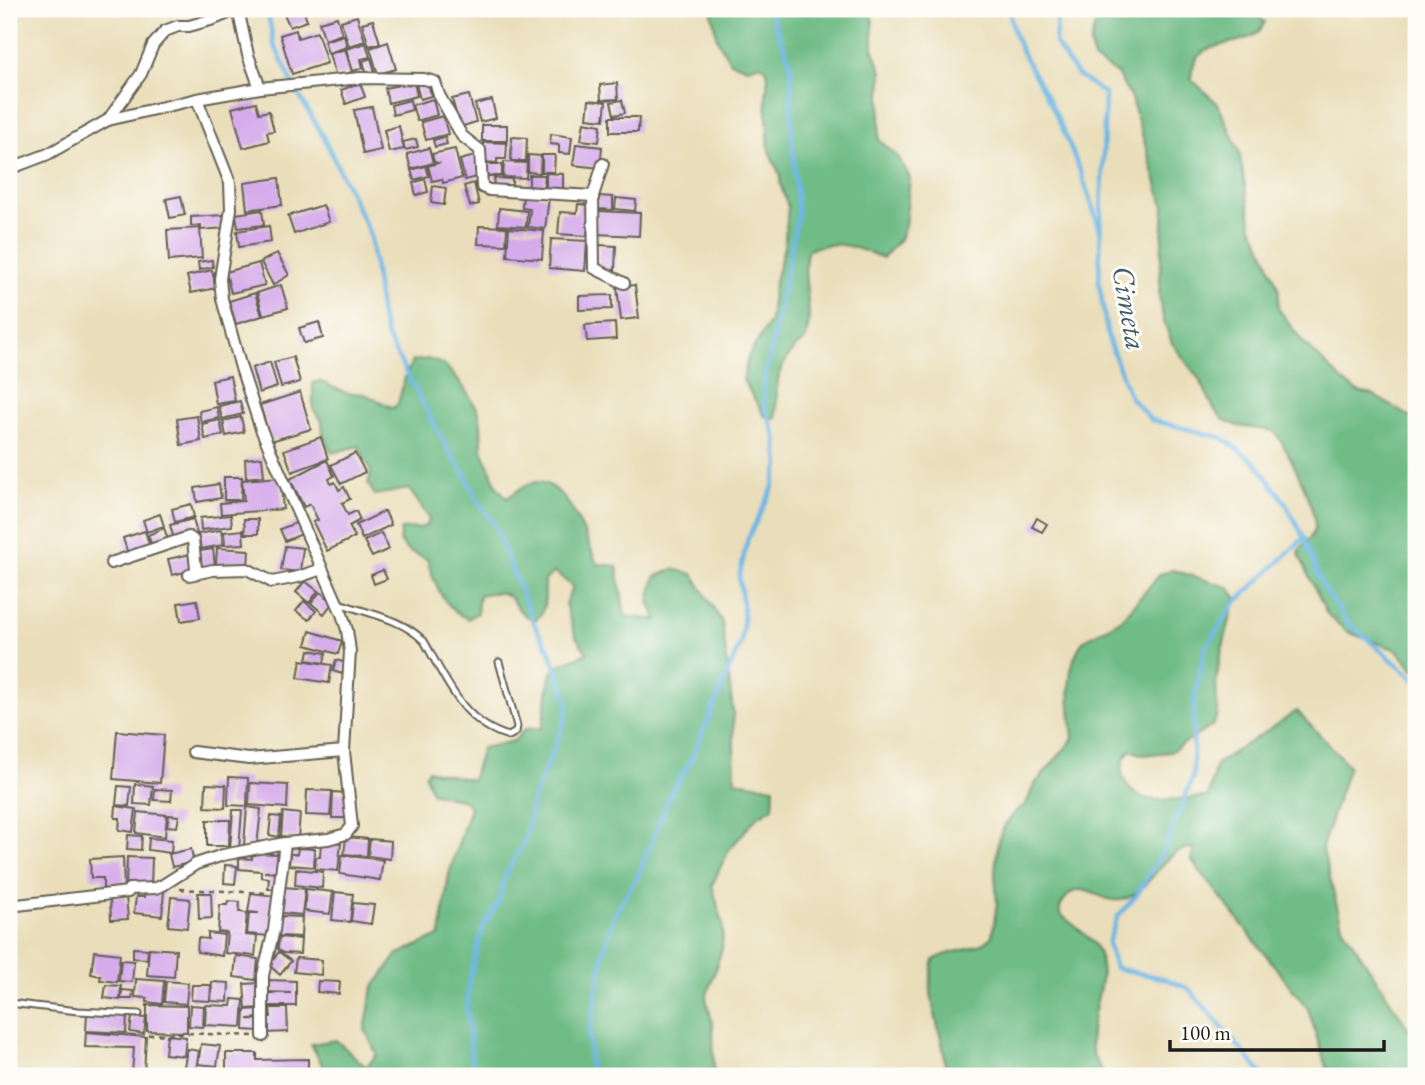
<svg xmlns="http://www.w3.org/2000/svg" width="1425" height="1085" font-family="'EB Garamond',serif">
	<rect width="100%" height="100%" fill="#fdfcf7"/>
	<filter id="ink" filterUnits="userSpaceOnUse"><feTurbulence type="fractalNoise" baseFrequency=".0143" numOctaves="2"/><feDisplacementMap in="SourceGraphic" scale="14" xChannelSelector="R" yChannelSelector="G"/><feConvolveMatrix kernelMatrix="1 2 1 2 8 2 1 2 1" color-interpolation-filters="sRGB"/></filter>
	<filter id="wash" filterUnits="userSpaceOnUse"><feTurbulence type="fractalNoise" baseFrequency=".00686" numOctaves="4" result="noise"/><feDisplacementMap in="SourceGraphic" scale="28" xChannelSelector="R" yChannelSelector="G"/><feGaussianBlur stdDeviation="1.57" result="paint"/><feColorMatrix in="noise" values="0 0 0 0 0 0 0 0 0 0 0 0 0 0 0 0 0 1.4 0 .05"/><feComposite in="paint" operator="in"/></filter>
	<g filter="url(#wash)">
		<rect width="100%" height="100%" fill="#eadeba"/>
		<!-- forest -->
		<g fill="#70bc86" stroke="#466c51" stroke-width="2">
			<path d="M711,9h158l4,13v26l9,24 -3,68 20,18 11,20 -5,48 -5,13 -17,19c-25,-10 -49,-21 -76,-7 -6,29 6,55 0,83 -1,8 -5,7 -10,12 -6,5 -12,16 -16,23 -6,13 -4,35 -5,49l-7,2 -5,-5 -21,-35 5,-23 22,-36 3,-32 11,-42 3,-27 1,-13 -8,-24 1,-6 -12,-26 -3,-54 2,-22 -2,-7 -5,-4 -13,4 -18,-6 -13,-23z"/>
			<path d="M1128,9h119l18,13 -7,11 -6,3c-27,13 -60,4 -61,43l27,25 21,47 13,75 13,27 14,37 -1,18 24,33 44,43 12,8 15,3 39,23 4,-1v255l-19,-22 -50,-18 -20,-18 -27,-57 -1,-7c5,-6 15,-14 16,-22 1,-22 -28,-80 -41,-97l-36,-5 -14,-6 -10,-11 -13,-27 -29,-39 -8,-21 -5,-26 5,-89 -33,-109 -14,-24 -23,-15 -4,-14 5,-20z"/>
			<path d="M428,359l16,5 18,21 16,25 3,13 1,26 15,38 10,11c7,-4 16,-13 24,-15 35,-9 56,58 66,81l20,2 8,50 32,4 -8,-18 6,-25 18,-8 20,5 29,48 11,89 2,70 39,6 -1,20 -17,11 -28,33 -16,34 11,40 -1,24 -16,49 7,27 1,51h-386l-17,-32 25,-4 30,27 11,-12 -12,-26 8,-41 25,-34 42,-18 9,-62 21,-67 -6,-7 -32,-7 -7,-18 3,-5 44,10 10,-32 32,-7 11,-12 17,-1 8,-52 7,-10 30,-13 -12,-18 -10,-31 8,-17 -18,-15 -10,8c-1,13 3,34 -11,40 -29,-11 -12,-35 -55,-25l-2,18 -9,6c-25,-10 -34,-37 -41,-60l-19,-8 -9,-10 2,-12 20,-1 6,-3 2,-7 -20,-29 -34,6 -7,-11 3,-12 -12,-26 -27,7 -9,-18 -1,-14 -9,-12v-26l6,-2 27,12 19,1 28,14 5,-4 7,-27 8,-16z"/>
			<path d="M1173,570l55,17 8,10 -17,65 -3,23 2,29 -6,12 -42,26 -27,3 -12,-5c-7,6 -11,17 -8,26 12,38 56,19 85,21l8,-33 81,-53 52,55 -27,81 20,79 64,99 10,11v40h-87l-21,-67 -117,-150 3,-11c-30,-2 -41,41 -69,51 -22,8 -44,-24 -60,0 -4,5 -6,8 -5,15 9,8 31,23 36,33 22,42 -31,91 12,129h-161c-3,-11 -2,-22 -5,-33 -6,-26 -17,-56 -8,-83 18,-12 42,-7 58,-24l5,-33 -2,-30 3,-33 6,-13 11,-15 11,-8 9,-20 38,-45c-3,-33 -10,-70 10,-98l39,-22 38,-45z"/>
		</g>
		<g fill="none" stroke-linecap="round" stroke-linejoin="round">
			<!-- stream -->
			<g stroke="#6cb6e5" stroke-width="4.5">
				<polyline points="267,9 274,44 297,92 324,138 370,234 381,317 387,337 449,452 465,474 477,500 493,522 536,628 549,649 568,702 565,720 533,800 525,840 506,875 498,903 483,927 469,980 467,1009 473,1076"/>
				<path d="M1010,9c1,36 28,68 43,99 20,42 34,78 47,122"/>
				<polyline points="1058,9 1055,43 1076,74 1105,94 1099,283 1108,338 1130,397 1151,420 1223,438 1256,463 1285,502 1304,538 1322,585 1347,622 1416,680"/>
				<polyline points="590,1076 589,1036 604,950 616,911 638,876 669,796 691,760 741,642 744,615 739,577 748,538 772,490 779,465 776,436 764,405 764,384 798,215 792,134 791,65 769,9"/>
				<polyline points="1264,1076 1189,989 1166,979 1115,968 1108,943 1118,916 1136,896 1164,850 1193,777 1194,700 1205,649 1235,603 1304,538"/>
			</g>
		</g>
		<g id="blocks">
			<!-- building -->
			<g fill="#d6abeb">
				<polygon points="297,9 303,9 307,21 290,27 284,14"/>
				<polygon points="357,16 365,41 349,46 341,21"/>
				<polygon points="337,17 342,34 325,40 319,22"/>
				<polygon points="373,20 380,43 369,46 362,23"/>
				<polygon points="296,30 298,38 317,32 327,63 292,74 280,35"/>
				<polygon points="344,35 347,47 328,53 324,41"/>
				<polygon points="388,42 396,69 378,74 370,48"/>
				<polygon points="366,43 370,57 361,59 363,68 353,71 346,49"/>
				<polygon points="345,49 352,72 336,77 329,54"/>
				<polygon points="371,58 375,72 367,75 363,61"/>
				<polygon points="428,81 431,96 420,99 416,84"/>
				<polygon points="414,82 417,96 388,103 385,88"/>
				<polygon points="360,83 365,97 346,104 341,90"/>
				<polygon points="617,83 618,99 601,100 600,85"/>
				<polygon points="469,95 476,122 460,127 452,99"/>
				<polygon points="433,99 437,115 417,121 412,105"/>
				<polygon points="410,100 412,110 393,115 391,105"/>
				<polygon points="492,100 496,118 480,122 475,104"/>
				<polygon points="589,100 606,102 604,120 587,118"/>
				<polygon points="622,100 625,113 614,115 611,102"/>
				<polygon points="256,102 259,113 269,111 274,131 267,132 269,141 243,148 232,108"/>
				<polygon points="372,107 381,150 363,154 354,110"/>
				<polygon points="443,116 448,134 426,140 421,122"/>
				<polygon points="610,117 639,117 638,132 610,132"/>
				<polygon points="584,122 601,125 599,142 581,140"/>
				<rect x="482" y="125" width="25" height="16"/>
				<polygon points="399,126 404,149 389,152 384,130"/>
				<polygon points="551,134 572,137 570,154 559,153 559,145 550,144"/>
				<polygon points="445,137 447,144 435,147 433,140"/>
				<polygon points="512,137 527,138 526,161 511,161"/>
				<polygon points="416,139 418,147 405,150 403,142"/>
				<polygon points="484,142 507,143 506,159 497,159 497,163 483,162"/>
				<polygon points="576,144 602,147 600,168 573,165"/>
				<polygon points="429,148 433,163 411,169 407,154"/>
				<polygon points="455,149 462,178 443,183 442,179 432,181 428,166 438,163 434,162 432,154"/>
				<polygon points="528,155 541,156 540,173 528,172"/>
				<polygon points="542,155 555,155 554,172 542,172"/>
				<polygon points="475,156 480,176 465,180 460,160"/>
				<polygon points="504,162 527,163 526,178 503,177"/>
				<rect x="486" y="164" width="16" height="12"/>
				<polygon points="426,166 429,176 414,180 411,170"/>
				<polygon points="546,173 563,174 563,190 546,190"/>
				<polygon points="529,175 545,175 544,188 529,188"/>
				<polygon points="279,178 282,205 247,210 244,183"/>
				<polygon points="494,178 512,179 512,189 493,188"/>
				<polygon points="425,179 428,192 416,195 413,183"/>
				<polygon points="474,183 479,204 470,206 464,186"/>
				<polygon points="433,186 446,188 444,205 431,203"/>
				<polygon points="523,194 549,197 545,229 528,227 530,209 522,208"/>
				<polygon points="181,196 185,215 170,218 166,199"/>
				<polygon points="598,196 613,197 613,210 597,209"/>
				<polygon points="616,198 636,200 635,211 615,209"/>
				<polygon points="578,204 590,205 587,236 558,234 560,212 577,213"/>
				<polygon points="323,205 329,222 294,234 288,216"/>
				<polygon points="499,208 527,211 526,227 498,225"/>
				<polygon points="262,210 264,225 238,228 236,214"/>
				<polygon points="597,211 640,213 639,236 596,234"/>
				<polygon points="224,215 225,228 201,230 201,225 191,226 191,217"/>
				<polygon points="269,226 271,242 239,247 237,231"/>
				<polygon points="479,226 507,227 506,245 478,244"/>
				<polygon points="200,228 202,258 169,261 167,230"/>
				<polygon points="509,228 544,231 542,259 507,256"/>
				<polygon points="551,239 587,241 585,271 549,268"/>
				<polygon points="599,245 616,246 615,270 598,269"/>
				<polygon points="277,253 289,275 273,285 261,262"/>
				<polygon points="212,260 213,267 199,270 198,262"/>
				<polygon points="259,263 265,285 231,293 226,272"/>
				<polygon points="212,270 216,288 191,293 187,276"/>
				<polygon points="281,285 288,308 263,315 257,293"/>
				<polygon points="635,285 639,318 621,320 617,287"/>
				<polygon points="255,293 262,316 236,324 229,301"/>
				<polygon points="612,295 612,309 579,310 579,296"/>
				<polygon points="319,322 323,338 304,343 299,328"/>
				<polygon points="615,323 616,339 587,341 585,325"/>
				<polygon points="293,357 300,382 281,387 274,362"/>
				<polygon points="270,362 277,387 259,393 252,368"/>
				<polygon points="230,376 235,401 216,404 212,380"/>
				<polygon points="300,392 311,429 271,441 260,405"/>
				<polygon points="240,401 243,414 222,419 219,406"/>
				<polygon points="217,407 219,418 201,422 199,411"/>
				<polygon points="197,416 201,441 181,445 177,419"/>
				<polygon points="241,417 244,432 226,436 223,421"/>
				<polygon points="220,420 223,435 205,439 202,424"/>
				<polygon points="321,437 328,459 292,472 284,450"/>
				<polygon points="355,453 365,472 341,484 331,465"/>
				<polygon points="262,457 264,476 246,478 245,459"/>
				<polygon points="327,460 334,476 329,479 331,484 335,482 339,490 344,487 350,499 342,503 348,515 356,511 360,520 349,526 355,537 327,551 313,522 318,520 310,504 304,507 290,479"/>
				<polygon points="224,477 242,477 241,500 224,500"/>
				<polygon points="280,477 283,509 221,514 220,503 244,501 242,480"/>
				<polygon points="219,484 221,498 197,502 195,488"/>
				<polygon points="191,504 194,517 175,522 172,509"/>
				<polygon points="385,511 391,525 362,539 356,525"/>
				<polygon points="160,514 164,526 147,532 143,520"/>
				<polygon points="231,515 232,526 201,530 200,518"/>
				<polygon points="1037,518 1047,524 1042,532 1032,527"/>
				<polygon points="193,519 197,534 174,539 170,525"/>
				<polygon points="244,519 258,519 258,534 245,534"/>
				<polygon points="298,522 302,534 285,541 280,529"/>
				<polygon points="164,528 168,540 152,546 148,535"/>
				<polygon points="221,530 223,545 201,549 198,534"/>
				<polygon points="243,530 244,544 225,545 224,532"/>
				<polygon points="145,531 150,547 128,554 123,538"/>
				<polygon points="381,533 389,549 372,557 364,541"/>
				<polygon points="285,546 303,548 300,572 281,570"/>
				<polygon points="217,548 249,550 248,566 216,564"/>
				<polygon points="213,549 215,566 202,568 200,551"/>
				<polygon points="191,554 194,570 172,575 168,559"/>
				<polygon points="383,570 387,579 374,584 371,575"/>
				<polygon points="305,581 318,591 309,603 296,592"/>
				<polygon points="320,592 333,602 324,614 311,603"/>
				<polygon points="197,600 200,618 181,621 178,603"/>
				<polygon points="304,601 316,611 309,620 296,611"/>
				<polygon points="310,631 342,641 338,654 306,645"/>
				<polygon points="309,650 326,653 324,663 307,660"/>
				<polygon points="301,660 332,665 329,683 298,678"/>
				<polygon points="336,660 346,663 342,674 333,671"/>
				<polygon points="117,731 164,735 160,783 113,779"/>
				<polygon points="229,777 248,778 247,806 228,805"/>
				<polygon points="250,783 288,785 287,808 249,805"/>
				<polygon points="135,784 153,786 151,805 134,804"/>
				<polygon points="206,784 226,785 225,808 205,807"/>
				<polygon points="118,786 131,787 129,806 116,805"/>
				<polygon points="155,789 172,790 171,801 154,800"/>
				<polygon points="307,790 332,791 330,816 306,815"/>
				<polygon points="333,792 347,793 345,818 332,818"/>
				<polygon points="116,806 136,809 133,832 119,830 120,818 115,818"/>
				<polygon points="247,807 261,809 257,846 244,845"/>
				<polygon points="233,810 242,810 239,850 230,849"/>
				<polygon points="138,812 167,815 165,837 136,833"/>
				<polygon points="283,812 300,814 298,838 281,836"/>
				<polygon points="169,815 179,816 177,827 167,826"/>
				<polygon points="271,816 281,817 279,837 269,835"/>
				<polygon points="207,820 230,820 229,846 207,846"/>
				<polygon points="128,835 142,836 141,850 127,849"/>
				<polygon points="346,837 368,839 367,856 344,854"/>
				<polygon points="149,838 172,840 171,853 148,850"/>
				<polygon points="370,839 391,841 390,859 368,856"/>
				<polygon points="321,841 341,843 338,871 315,869 316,857 320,857"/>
				<polygon points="298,848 315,849 314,867 289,865 290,854 297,854"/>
				<polygon points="191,849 194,862 172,867 169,854"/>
				<polygon points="252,853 278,854 278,871 264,872 278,873 277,889 268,889 269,878 261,877 261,871 239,869 239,858 252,859"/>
				<polygon points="342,855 383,860 380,880 340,874"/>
				<polygon points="123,857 124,891 103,892 103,878 91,878 90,859"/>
				<polygon points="127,857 152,858 151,886 126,885"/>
				<polygon points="225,865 237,866 235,884 224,883"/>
				<polygon points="296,869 323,872 322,888 295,885"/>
				<polygon points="284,887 305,889 302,915 282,913"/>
				<polygon points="145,889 164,891 162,916 134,913 136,897 144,897"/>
				<polygon points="306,889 333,892 330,914 304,911"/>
				<polygon points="335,892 353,894 350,922 332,920"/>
				<polygon points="198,893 211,893 212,918 199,919"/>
				<polygon points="251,893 276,896 269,936 247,934 249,913 259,913 248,912"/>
				<polygon points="126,896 128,919 111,920 110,897"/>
				<polygon points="171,897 190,899 187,928 168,926"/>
				<polygon points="228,901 240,902 239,912 247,913 245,935 257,936 255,956 225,953 227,933 218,932 220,905 227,905"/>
				<polygon points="353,903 374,905 371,924 351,921"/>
				<polygon points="280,916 302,917 301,937 279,936"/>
				<polygon points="208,933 224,935 222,956 197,952 198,938 208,939"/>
				<polygon points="279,937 301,939 300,954 283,953 278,949"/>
				<polygon points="133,948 148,949 147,959 133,958"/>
				<polygon points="149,948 176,950 174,977 147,975"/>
				<polygon points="94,951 120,954 117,982 100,980 101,976 91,974"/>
				<polygon points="279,952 291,961 280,975 269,965"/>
				<polygon points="236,956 258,959 256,980 234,977"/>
				<polygon points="296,958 322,960 321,975 294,972"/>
				<polygon points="121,960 134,961 132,982 119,981"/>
				<polygon points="136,979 164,981 162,1004 147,1002 147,998 135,997"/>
				<polygon points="267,980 296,981 296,1006 267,1006 267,993 291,993 267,992"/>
				<polygon points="166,981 188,983 186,1004 164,1002"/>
				<polygon points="318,981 340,982 339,994 317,992"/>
				<polygon points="212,982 229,983 228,1002 211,1001"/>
				<polygon points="260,983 261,1008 246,1009 244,984"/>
				<polygon points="106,985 121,986 120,1000 104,998"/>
				<polygon points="192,985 211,985 210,1001 191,1000"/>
				<polygon points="122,990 133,991 132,999 121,999"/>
				<polygon points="232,999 244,1000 242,1027 205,1025 206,1005 231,1006"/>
				<polygon points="147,1005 187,1006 187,1032 147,1031"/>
				<polygon points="190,1005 204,1006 203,1027 189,1026"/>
				<polygon points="270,1008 287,1008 288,1032 266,1033 266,1017 271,1017"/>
				<polygon points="260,1009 260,1018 248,1019 260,1020 259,1031 244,1030 245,1010"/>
				<polygon points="87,1014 127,1016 126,1033 86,1031"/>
				<polygon points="132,1017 146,1018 144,1034 130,1032"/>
				<polygon points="86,1032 146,1037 144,1074 132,1073 134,1048 85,1047"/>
				<polygon points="167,1035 186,1037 184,1056 165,1054"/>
				<polygon points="201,1044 220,1046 217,1066 198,1064"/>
				<polygon points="187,1049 199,1051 196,1069 184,1067"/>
				<polygon points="226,1053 257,1053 257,1060 308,1059 308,1076 226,1076"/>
			</g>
		</g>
	</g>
	<g filter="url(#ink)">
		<use href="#blocks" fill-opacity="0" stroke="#646053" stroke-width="2"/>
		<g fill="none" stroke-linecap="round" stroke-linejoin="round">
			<!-- lane casing -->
			<g stroke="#646053" stroke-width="9">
				<g id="lane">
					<path d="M339,603c30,11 62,15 85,38 22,38 38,82 85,95l7,-4 1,-6 -18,-64"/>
					<polyline points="9,1003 78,1011 139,1014"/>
				</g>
			</g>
			<!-- street casing -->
			<g stroke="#646053" stroke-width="14">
				<g id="street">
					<polyline points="238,9 248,55 260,88"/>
					<polyline points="197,99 230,183 231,209 220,279 222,299 241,368 261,429 342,614 347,630 350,651 344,751 352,826 346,834 328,839 285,843 274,930 263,975 263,1036"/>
					<polyline points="108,120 141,74 153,45 165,31 178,26 189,26 214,19 238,9"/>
					<polyline points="9,169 48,154 108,120 197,99 260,88 360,78 424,79 435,82 439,95 462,136 480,150 482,187 489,190 593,196 603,164"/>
					<polyline points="593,196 594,268 624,283"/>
					<polyline points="111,563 189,537 193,540 196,569 200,572"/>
					<polyline points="189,575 213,570 247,569 272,582 298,577 322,569"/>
					<polyline points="193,752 249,759 344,751"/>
					<polyline points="9,906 128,892 129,889 156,888 163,885 196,864 223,855 285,843"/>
				</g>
			</g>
			<!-- path -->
			<g stroke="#646053" stroke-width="2.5" stroke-dasharray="5 5" stroke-linecap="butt">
				<polyline points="180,889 268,893"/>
				<polyline points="148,1035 186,1033 253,1036"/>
			</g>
			<!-- lane -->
			<use href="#lane" stroke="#fff" stroke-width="5"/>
			<!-- street -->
			<use href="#street" stroke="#fff" stroke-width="10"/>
		</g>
	</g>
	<g text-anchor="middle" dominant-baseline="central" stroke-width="6" stroke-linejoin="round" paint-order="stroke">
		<!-- water labels -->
		<g font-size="30" font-style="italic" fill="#3c5a6c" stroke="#fdfcf7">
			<text transform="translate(1130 308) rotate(80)">Cimeta</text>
		</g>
	</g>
	<!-- margin -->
	<rect width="1425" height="1085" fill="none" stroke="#fdfcf7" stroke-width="35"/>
	<!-- scale -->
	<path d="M1170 1040v10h214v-10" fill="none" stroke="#1c1c1c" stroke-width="3.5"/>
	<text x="1180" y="1040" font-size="21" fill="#1c1c1c" stroke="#fdfcf7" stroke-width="5" paint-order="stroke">100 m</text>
</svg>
